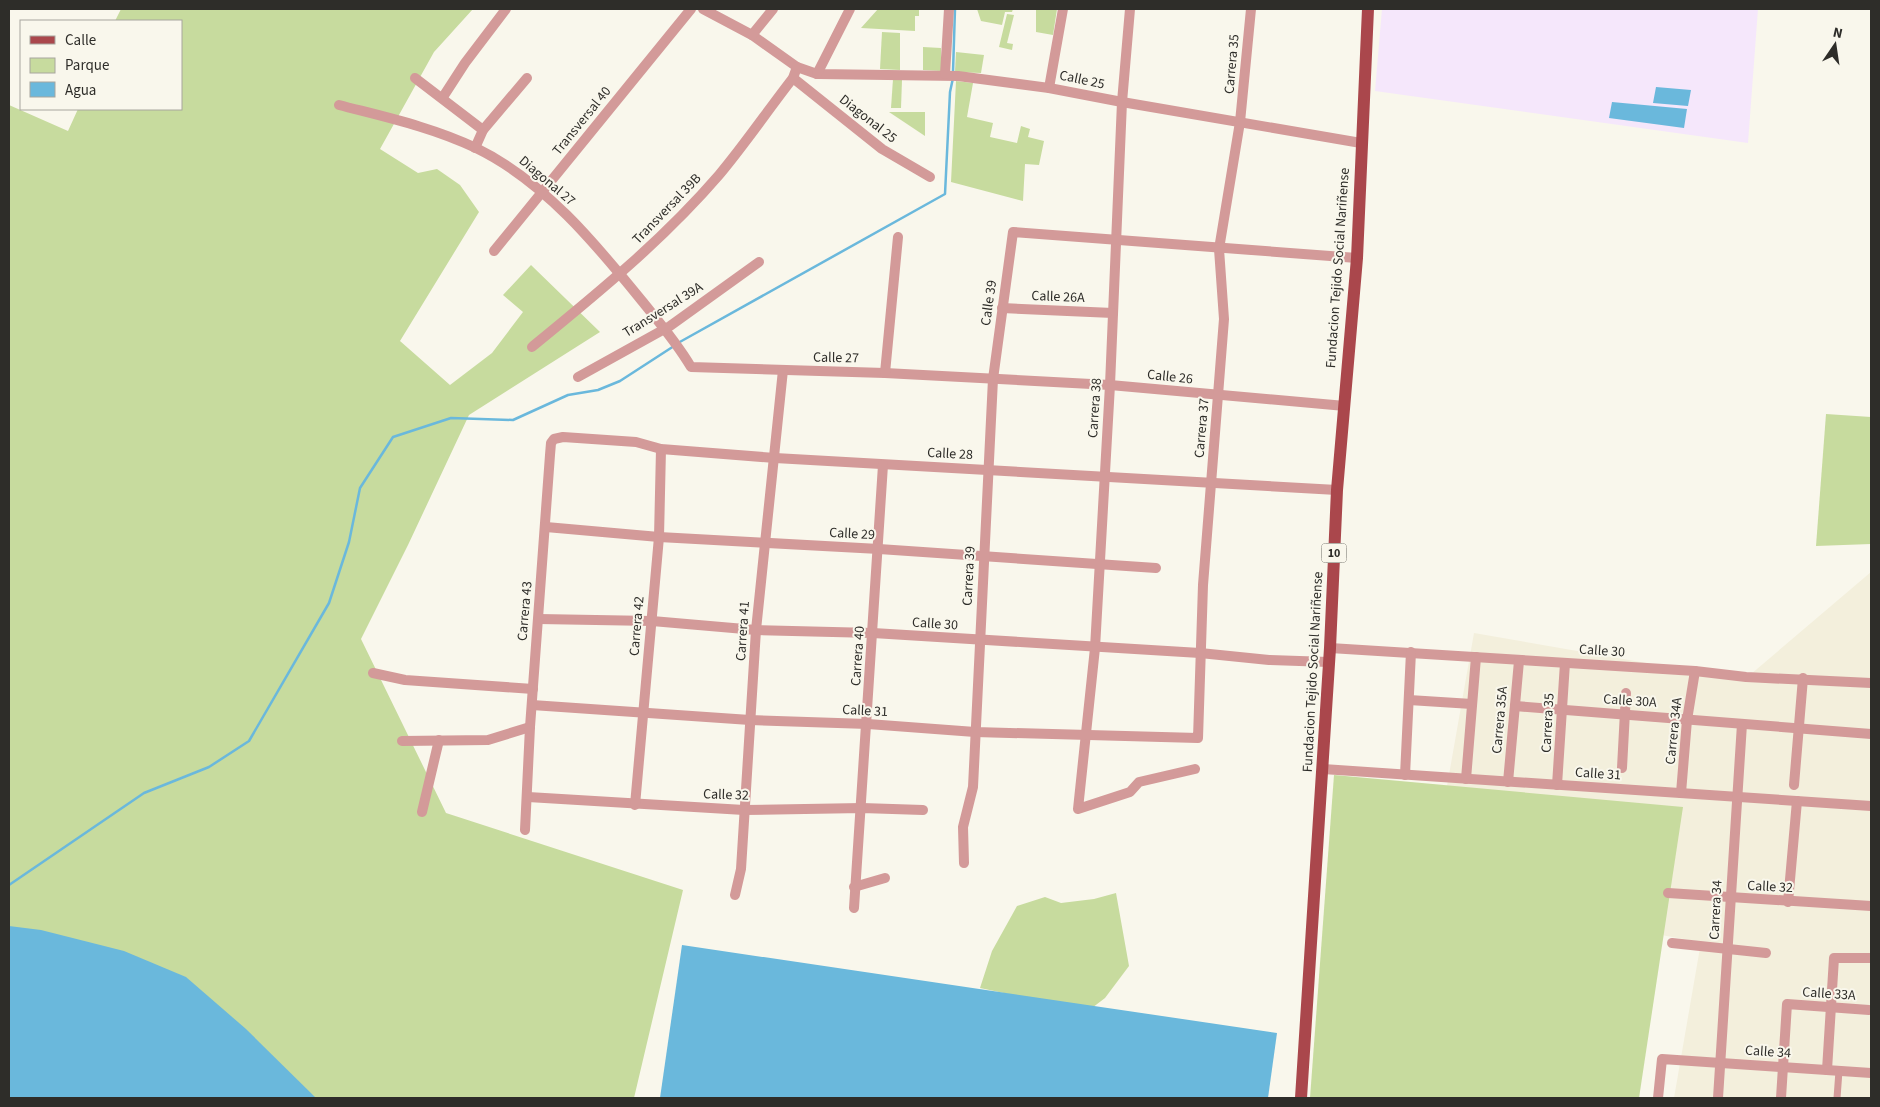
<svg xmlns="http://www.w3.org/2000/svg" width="1880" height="1107" font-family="'Source Sans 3',sans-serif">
	<rect width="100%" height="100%" fill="#f9f7ec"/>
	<!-- built -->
	<polygon fill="#f3efdc" points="1871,572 1871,1098 1674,1098 1701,942 1428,894 1474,633 1744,680"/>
	<!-- industrial -->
	<polygon fill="#f5e7fb" points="1382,9 1758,9 1748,143 1375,91"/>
	<!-- green -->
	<g fill="#c7db9e">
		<polygon points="121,9 473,9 434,52 380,149 418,173 437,169 460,185 479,212 400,341 450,385 492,353 523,312 503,295 531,265 600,332 469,415 408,545 361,639 446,813 683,890 634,1098 9,1098 9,105 68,131 78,109 181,109 181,21 115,21"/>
		<polygon points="878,9 919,9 919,16 915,16 915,31 861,28"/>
		<polygon points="977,9 1013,9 1012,12 1005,12 1002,25 981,21"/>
		<polygon points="1036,9 1057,9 1053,35 1036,32"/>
		<polygon points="1007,14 1014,15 1007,43 1013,44 1012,50 999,47"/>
		<polygon points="882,32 900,33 900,70 880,69"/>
		<polygon points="923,47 941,48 941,71 923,70"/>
		<polygon points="956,52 984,55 981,73 955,72"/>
		<polygon points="893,79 902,80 901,108 891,108"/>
		<polygon points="956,81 973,83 967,117 993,123 990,137 1017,143 1021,126 1030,129 1028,137 1044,141 1039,165 1025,164 1023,201 951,182"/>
		<polygon points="889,112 925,112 925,136"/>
		<polygon points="1826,414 1871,417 1871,544 1816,546"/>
		<polygon points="1334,775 1683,807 1639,1098 1310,1098"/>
		<polygon points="1116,893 1129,966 1105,998 1088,1011 980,988 992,951 1017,906 1045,897 1061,903 1094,899"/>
	</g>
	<!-- water -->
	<g fill="#6ab8dc">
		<polygon points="1656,87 1691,90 1688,106 1653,103"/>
		<polygon points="1612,102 1687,109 1684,128 1609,118"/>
		<polygon points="9,926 41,930 124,951 186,977 246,1029 316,1098 9,1098"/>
		<polygon points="682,945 1277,1033 1268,1098 660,1098"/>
	</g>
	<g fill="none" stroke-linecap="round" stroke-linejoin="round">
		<!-- stream -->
		<g stroke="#6ab8dc" stroke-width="2.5">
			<polyline points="953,72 955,9"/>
			<polyline points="678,343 945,194 950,92 953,78"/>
			<polyline points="9,885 144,793 209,767 249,741 329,603 349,542 360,488 393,437 451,418 513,420 568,395 598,390 620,381 674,346"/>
		</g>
		<!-- pedestrian -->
		<polyline stroke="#d39a99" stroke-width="7" points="1837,1098 1839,1071"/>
		<!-- minor -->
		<g stroke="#d39a99" stroke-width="10">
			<polyline points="703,9 752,35 797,67 817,74 958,76 1049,88 1122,102 1361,143"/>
			<polyline points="1130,9 1122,102 1110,385 1095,648 1078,809 1130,792 1139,782 1195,769"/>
			<polyline points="752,35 773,9"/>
			<polyline points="817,74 850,9"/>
			<polyline points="945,74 949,9"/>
			<polyline points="415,78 483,130"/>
			<polyline points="793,78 882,149 930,177"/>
			<polyline points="1049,88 1063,9"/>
			<polyline points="443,97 465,63 506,9"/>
			<path d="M339,105c46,12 93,22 137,43 68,33 119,95 166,153 17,21 35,42 49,66l194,6 225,12 235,21"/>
			<polyline points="475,148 483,130 527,78"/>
			<polyline points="494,251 691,9"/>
			<polyline points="1002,308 1113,313"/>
			<path d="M532,347c66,-54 131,-107 187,-172 26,-31 49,-65 74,-97l4,-11"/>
			<polyline points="885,373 898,237"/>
			<polyline points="578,377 670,326 759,262"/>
			<polyline points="546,527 659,537 879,549 1156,568"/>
			<polyline points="539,619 652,621 756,630 873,633 1200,653 1269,660 1329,662"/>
			<polyline points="1330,648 1695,671 1746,677 1871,683"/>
			<polyline points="373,673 405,680 533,689"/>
			<polyline points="1409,700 1472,704"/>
			<polyline points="532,705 750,720 868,724 975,732 1198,738 1203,585 1224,319 1219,249 1240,122 1251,9"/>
			<polyline points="1515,706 1871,734"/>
			<polyline points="402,741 488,740 530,727"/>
			<polyline points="1622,768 1626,693"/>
			<polyline points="1323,769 1871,806"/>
			<polyline points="1405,775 1411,652"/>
			<polyline points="1466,779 1476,657"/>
			<polyline points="1508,782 1519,661"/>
			<polyline points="1557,785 1565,663"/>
			<polyline points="1794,785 1803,678"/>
			<polyline points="1681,793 1687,720 1695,671"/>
			<polyline points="528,797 744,810 862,808 923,810"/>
			<polyline points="635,805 659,537 661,449"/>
			<polyline points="422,812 439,740"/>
			<polyline points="525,830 530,727 550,455 551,443 554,439 563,437 636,442 661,449 775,458 1337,490"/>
			<polyline points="964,863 963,827 973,787 993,379 1013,232 1357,258"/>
			<polyline points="854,887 885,878"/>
			<polyline points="1668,893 1871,906"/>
			<polyline points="735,895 741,869 756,630 783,370"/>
			<polyline points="1788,902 1797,801"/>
			<polyline points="854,908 883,465"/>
			<polyline points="1672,943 1766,953"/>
			<polyline points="1827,1070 1834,958 1871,958"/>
			<polyline points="1658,1098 1662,1059 1871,1073"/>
			<polyline points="1718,1098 1742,724"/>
			<polyline points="1781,1098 1787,1004 1869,1010"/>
		</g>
		<!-- primary -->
		<polyline stroke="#aa474c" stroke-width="12" points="1301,1098 1330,648 1337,490 1357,258 1368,9"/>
	</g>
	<g text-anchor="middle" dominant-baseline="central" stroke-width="4" stroke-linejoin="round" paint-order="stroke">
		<!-- shield labels -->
		<rect fill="#f9f7ec" stroke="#6b6a64" stroke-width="1" x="1321.5" y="543.5" width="25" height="19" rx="4"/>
		<g font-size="12" font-weight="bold" fill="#2e2d29">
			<text x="1334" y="553">10</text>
		</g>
		<!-- street labels -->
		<g font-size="14" fill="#2e2d29" stroke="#f9f7ec">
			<text transform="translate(1232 64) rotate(-85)">Carrera 35</text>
			<text transform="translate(1082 80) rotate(12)">Calle 25</text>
			<text transform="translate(868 119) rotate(38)">Diagonal 25</text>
			<text transform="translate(582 121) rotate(-51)">Transversal 40</text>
			<text transform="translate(547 181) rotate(40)">Diagonal 27</text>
			<text transform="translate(667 209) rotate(-46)">Transversal 39B</text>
			<text transform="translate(1338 268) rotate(-86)">Fundacion Tejido Social Nariñense</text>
			<text transform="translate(1058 297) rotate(2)">Calle 26A</text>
			<text transform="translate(989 303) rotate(-82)">Calle 39</text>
			<text transform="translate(663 310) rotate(-32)">Transversal 39A</text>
			<text transform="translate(836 358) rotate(1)">Calle 27</text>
			<text transform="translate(1170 377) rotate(6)">Calle 26</text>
			<text transform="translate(1095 408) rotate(-86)">Carrera 38</text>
			<text transform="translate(1202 428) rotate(-85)">Carrera 37</text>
			<text transform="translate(950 454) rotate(3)">Calle 28</text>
			<text transform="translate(852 534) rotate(3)">Calle 29</text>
			<text transform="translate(969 576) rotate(-87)">Carrera 39</text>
			<text transform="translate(525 611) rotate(-85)">Carrera 43</text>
			<text transform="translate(935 624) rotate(4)">Calle 30</text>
			<text transform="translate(637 626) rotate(-85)">Carrera 42</text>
			<text transform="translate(743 631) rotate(-86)">Carrera 41</text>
			<text transform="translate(1602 651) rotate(4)">Calle 30</text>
			<text transform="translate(858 656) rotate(-86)">Carrera 40</text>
			<text transform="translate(1313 672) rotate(-87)">Fundacion Tejido Social Nariñense</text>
			<text transform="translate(1630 701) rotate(4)">Calle 30A</text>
			<text transform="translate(865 711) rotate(3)">Calle 31</text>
			<text transform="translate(1500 720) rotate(-85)">Carrera 35A</text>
			<text transform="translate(1548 723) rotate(-87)">Carrera 35</text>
			<text transform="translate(1674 731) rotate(-84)">Carrera 34A</text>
			<text transform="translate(1598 774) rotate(4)">Calle 31</text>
			<text transform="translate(726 795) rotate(2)">Calle 32</text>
			<text transform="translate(1770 887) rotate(3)">Calle 32</text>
			<text transform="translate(1716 910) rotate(-87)">Carrera 34</text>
			<text transform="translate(1829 994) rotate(4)">Calle 33A</text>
			<text transform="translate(1768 1052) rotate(4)">Calle 34</text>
		</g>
	</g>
	<!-- border -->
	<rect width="1880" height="1107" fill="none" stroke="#2e2d29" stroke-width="20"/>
	<!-- legend -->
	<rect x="20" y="20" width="162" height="90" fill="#f9f7ec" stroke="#a8a69e"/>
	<rect x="30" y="36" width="25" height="8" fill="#aa474c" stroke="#a8a69e"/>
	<text x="65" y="45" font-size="15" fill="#2e2d29">Calle</text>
	<rect x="30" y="58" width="25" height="15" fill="#c7db9e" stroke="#a8a69e"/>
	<text x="65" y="70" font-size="15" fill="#2e2d29">Parque</text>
	<rect x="30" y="82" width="25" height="15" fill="#6ab8dc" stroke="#a8a69e"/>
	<text x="65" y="95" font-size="15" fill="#2e2d29">Agua</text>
	<!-- north arrow -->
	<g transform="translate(1835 45) rotate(13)" stroke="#f9f7ec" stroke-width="4" paint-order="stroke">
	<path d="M0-4L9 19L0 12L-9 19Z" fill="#2e2d29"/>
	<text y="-8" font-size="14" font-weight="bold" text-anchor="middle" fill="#2e2d29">N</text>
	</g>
</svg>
